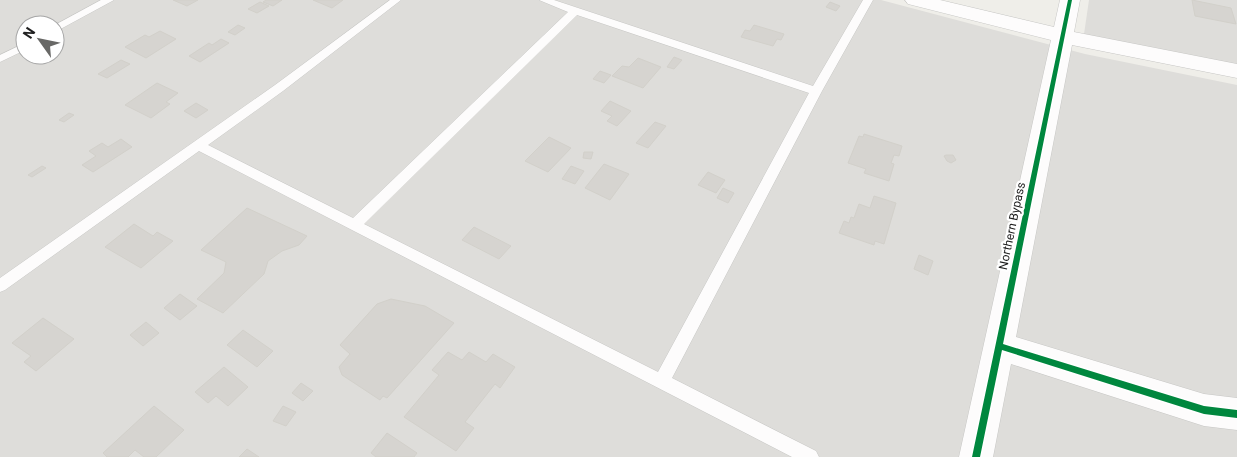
<svg xmlns="http://www.w3.org/2000/svg" width="1237" height="457" font-family="Roboto,sans-serif">
	<rect width="100%" height="100%" fill="#efeee9"/>
	<!-- residential -->
	<g fill="#deddda" fill-rule="evenodd">
		<path d="M0,0h881l204,54 152,31v372h-1237zM25,25h30v30h-30z"/>
		<polygon points="1089,0 1237,0 1237,71 1083,41"/>
	</g>
	<!-- building -->
	<g fill="#d6d4d0" stroke="#d2d0ca">
		<polygon points="173,0 198,0 187,6"/>
		<polygon points="266,0 282,0 273,6 263,2"/>
		<polygon points="313,0 343,0 332,8"/>
		<polygon points="1192,0 1231,8 1236,24 1195,16"/>
		<polygon points="260,2 269,6 257,13 248,9"/>
		<polygon points="830,2 840,6 836,11 826,7"/>
		<polygon points="238,25 245,28 235,35 228,32"/>
		<polygon points="754,25 784,34 781,40 777,39 773,46 741,37 745,30 750,31"/>
		<polygon points="160,31 176,39 146,58 125,47 145,35 149,37"/>
		<polygon points="221,39 229,43 200,62 189,56 209,43 212,45"/>
		<polygon points="674,57 682,60 674,69 667,67"/>
		<polygon points="638,58 661,67 643,88 612,76 622,66 629,67"/>
		<polygon points="121,60 130,64 107,78 98,74"/>
		<polygon points="600,71 611,75 604,83 593,79"/>
		<polygon points="157,83 178,93 166,102 170,104 151,118 125,105"/>
		<polygon points="610,101 631,111 617,126 607,121 612,116 601,111"/>
		<polygon points="196,103 208,110 196,118 184,111"/>
		<polygon points="69,113 74,115 64,122 59,120"/>
		<polygon points="655,122 666,126 648,148 636,143"/>
		<polygon points="864,134 902,146 899,156 894,155 891,163 894,164 889,181 864,173 866,169 848,163 859,136 863,137"/>
		<polygon points="549,137 571,148 548,172 525,161"/>
		<polygon points="121,139 132,147 93,172 82,165 96,156 89,151 102,143 108,147"/>
		<polygon points="584,152 593,152 591,159 583,158"/>
		<polygon points="946,155 953,155 956,160 951,163 947,161 944,156"/>
		<polygon points="604,164 629,174 610,200 585,188"/>
		<polygon points="42,166 46,168 32,177 28,175"/>
		<polygon points="571,166 584,171 575,184 562,179"/>
		<polygon points="708,172 725,180 716,193 698,185"/>
		<polygon points="723,188 734,193 728,203 717,198"/>
		<polygon points="874,196 896,203 884,244 875,241 874,245 839,233 844,221 849,223 851,217 854,218 859,204 870,208"/>
		<polygon points="247,208 307,236 299,245 282,251 268,261 264,274 223,313 197,299 224,273 226,262 201,250"/>
		<polygon points="134,224 153,236 157,232 173,241 141,268 105,247"/>
		<polygon points="474,227 511,246 499,259 462,240"/>
		<polygon points="919,255 933,261 928,275 914,269"/>
		<polygon points="180,294 197,306 180,320 164,308"/>
		<polygon points="391,299 425,306 454,323 387,398 383,396 380,400 342,375 339,367 350,354 340,345 377,304"/>
		<polygon points="43,318 74,339 36,371 24,362 31,356 12,343"/>
		<polygon points="146,322 159,333 143,346 130,335"/>
		<polygon points="243,330 273,351 257,367 227,345"/>
		<polygon points="448,352 462,360 469,352 486,362 493,354 515,367 500,388 495,384 465,422 474,428 456,451 404,417 439,375 432,370"/>
		<polygon points="224,367 248,387 228,406 216,396 208,403 195,392"/>
		<polygon points="301,383 313,391 303,401 292,393"/>
		<polygon points="154,406 184,430 156,457 144,457 135,450 128,457 107,457 103,453"/>
		<polygon points="283,406 296,412 286,426 273,421"/>
		<polygon points="387,433 417,453 414,457 376,457 371,453"/>
		<polygon points="247,449 259,457 239,457"/>
	</g>
	<g fill="none" stroke-linecap="round" stroke-linejoin="round">
		<!-- lane casing -->
		<g stroke="#c7c7c5" stroke-width="1">
			<g id="lane">
				<polygon points="101,0 114,0 55,32 55,25"/>
				<path d="M390,0h11l-118,91 -75,54 145,73 215,-206 -29,-12h15l259,86 50,-86h10l-51,91 -150,287 144,73 3,6h-27l-593,-306 -194,139 -5,2v-14l275,-193zM577,15l232,78 -151,279 -294,-148z"/>
				<polygon points="25,43 25,50 0,62 0,55"/>
			</g>
		</g>
		<!-- street casing -->
		<g stroke="#c7c7c5" stroke-width="1">
			<polygon id="street" points="905,0 940,0 1054,27 1060,0 1080,0 1074,32 1237,64 1237,78 1072,45 1016,337 1204,394 1237,398 1237,430 1204,426 1011,364 993,457 959,457 1051,40 908,4"/>
		</g>
		<!-- lane -->
		<use href="#lane" fill="#fdfcfc" fill-rule="evenodd"/>
		<!-- street -->
		<use href="#street" fill="#fdfcfc" fill-rule="evenodd"/>
		<!-- cycleway casing -->
		<g stroke="#fff" stroke-width="3">
			<polygon id="cycleway" points="1068,0 1072,0 1003,344 1204,406 1237,410 1237,418 1204,414 1002,350 980,457 972,457"/>
		</g>
		<!-- cycleway -->
		<use href="#cycleway" fill="#00873e" fill-rule="evenodd"/>
	</g>
	<g text-anchor="middle" dominant-baseline="central" stroke-width="4.5" stroke-linejoin="round" paint-order="stroke">
		<!-- street labels -->
		<g font-size="12" fill="#202020" stroke="#fff">
			<text transform="translate(1012 226) rotate(-78)">Northern Bypass</text>
		</g>
	</g>
	<!-- north arrow -->
	<g transform="translate(40 40) rotate(303)"><circle r="24" fill="#ffffff" stroke="#a6a6a6"/>
	<path d="M0-4L9 19L0 12L-9 19Z" fill="#686866"/>
	<text y="-8" font-size="14" font-weight="bold" text-anchor="middle" fill="#202020">N</text>
	</g>
</svg>
